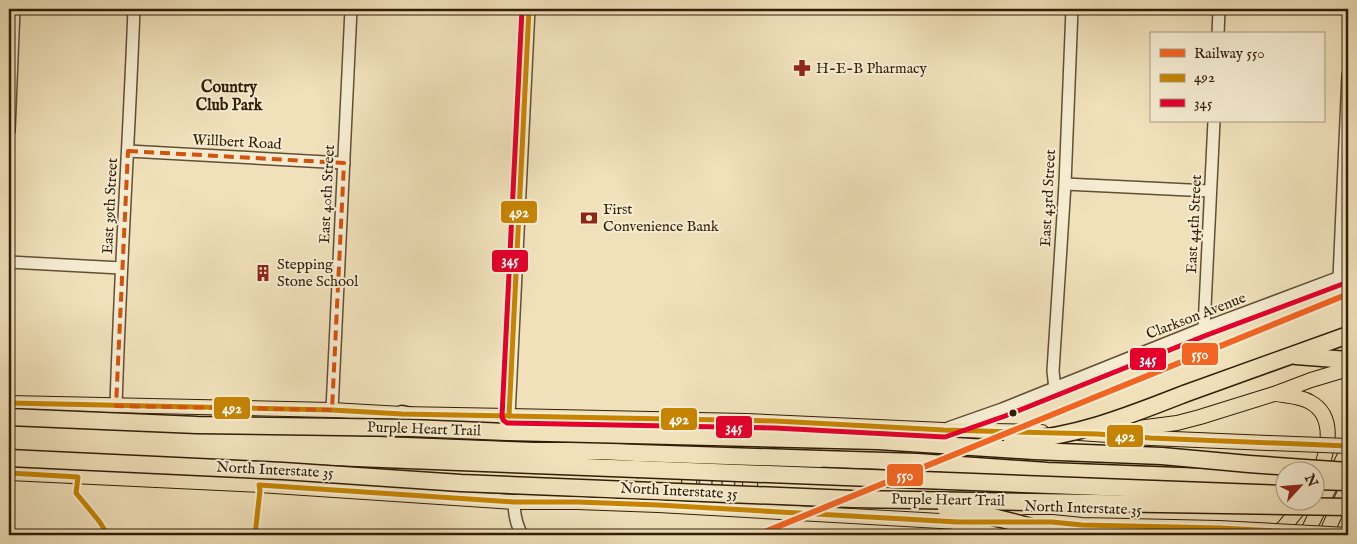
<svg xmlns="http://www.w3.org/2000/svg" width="1357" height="544" font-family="'IM FELL English',serif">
	<rect width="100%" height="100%" fill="#f0e1ba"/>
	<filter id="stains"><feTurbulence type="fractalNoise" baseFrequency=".004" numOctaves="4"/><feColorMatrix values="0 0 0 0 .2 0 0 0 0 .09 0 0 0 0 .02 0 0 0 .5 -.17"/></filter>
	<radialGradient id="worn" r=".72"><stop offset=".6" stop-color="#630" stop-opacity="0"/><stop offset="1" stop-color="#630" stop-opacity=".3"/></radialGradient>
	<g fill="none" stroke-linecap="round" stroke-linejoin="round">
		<!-- minor casing -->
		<g stroke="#624f34" stroke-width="14">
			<g id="minor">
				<polyline points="1218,34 1219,9"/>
				<polyline points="9,131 14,9"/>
				<polyline points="128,151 344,163"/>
				<polyline points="1065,184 1210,191"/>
				<polyline points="9,262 121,268"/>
				<polyline points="1339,278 1348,75"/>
				<polyline points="1204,328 1214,121"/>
				<polyline points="1055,389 1053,371 1065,184 1072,9"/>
				<path d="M116,406c4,-133 13,-265 18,-397"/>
				<polyline points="332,410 351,9"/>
				<polyline points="509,416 529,9"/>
				<polyline points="948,428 1002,409 1204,328 1348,274"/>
				<polyline points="707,499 705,497 708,431"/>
				<polyline points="725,500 728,497 730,420"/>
				<path d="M514,502c0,12 2,22 8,33"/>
				<polyline points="957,535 958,522"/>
			</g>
		</g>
		<!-- major casing -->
		<g stroke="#321e07" stroke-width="16">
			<g id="major">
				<path d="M1276,394c11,2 24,2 34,8 28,15 17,52 8,75"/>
				<polyline points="9,403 332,410 402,414 509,416 746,421 944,430 1042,432"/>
				<polyline points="1123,430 1177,423 1200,417 1274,394 1311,380 1348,369"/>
				<polyline points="1079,433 1150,438 1268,443"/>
				<polyline points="9,473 259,485 514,502 577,502 658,505 958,522 993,522"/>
				<polyline points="680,499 689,491 690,437 683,431"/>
				<polyline points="758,502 750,489 751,441 760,432"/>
				<polyline points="1025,522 1052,522 1082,525 1219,528"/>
				<polyline points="978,527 1013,535"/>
				<polyline points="1274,535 1284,527 1304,502"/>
				<polyline points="1306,535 1348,449"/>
				<polyline points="1326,535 1331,523 1348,485"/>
			</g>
		</g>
		<!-- highway casing -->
		<g stroke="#321e07" stroke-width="19">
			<g id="highway">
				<polyline points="1296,356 1348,360"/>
				<polyline points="1184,394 1348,335"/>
				<polyline points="402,414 454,425"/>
				<polyline points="9,431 115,437 328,443 534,451 602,451 637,453"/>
				<polyline points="9,443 124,449 637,469"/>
				<polyline points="820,459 917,462 1047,471 1284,480"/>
			</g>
		</g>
		<!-- minor -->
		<use href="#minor" stroke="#f5ecd2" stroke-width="11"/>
		<!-- major -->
		<use href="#major" stroke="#f0e1ba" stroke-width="14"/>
		<!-- highway -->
		<use href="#highway" stroke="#f0e1ba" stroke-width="16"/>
		<!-- major-bridge casing -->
		<g stroke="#321e07" stroke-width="16" stroke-linecap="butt">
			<g id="major-bridge">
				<polyline points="1268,443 1348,446"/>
				<polyline points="1219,528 1348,535"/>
			</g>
		</g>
		<!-- highway-bridge casing -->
		<g stroke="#321e07" stroke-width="19" stroke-linecap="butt">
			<g id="highway-bridge">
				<polyline points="9,417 197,425 411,428 507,432 878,441 1034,451 1162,456 1249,464 1348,471"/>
				<path d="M1012,441c61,-3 116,-25 172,-47"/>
				<polyline points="637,453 820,459"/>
				<polyline points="9,458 283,471 461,483 852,499 1348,507"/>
				<polyline points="637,469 1284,494"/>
				<polyline points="1314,481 1348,482"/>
				<path d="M946,509c39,4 75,15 113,26"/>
			</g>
		</g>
		<!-- major-bridge -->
		<use href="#major-bridge" stroke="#f0e1ba" stroke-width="14"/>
		<!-- highway-bridge -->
		<use href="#highway-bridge" stroke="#f0e1ba" stroke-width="16"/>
		<!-- bus-1 casing -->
		<g stroke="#f5ecd2" stroke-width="9">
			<g id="bus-1">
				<polyline points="9,403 332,410 402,414 775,421 944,430 1097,434 1150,438 1348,446"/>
				<polyline points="509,416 529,9"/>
				<polyline points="9,473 78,477 76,493 99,521 108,535"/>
				<polyline points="255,535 260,490 259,485 514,502 577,502 658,505 958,522 1052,522 1082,525 1219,528 1348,535"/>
			</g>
		</g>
		<!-- bus-2 casing -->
		<g stroke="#f5ecd2" stroke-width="9">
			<polyline id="bus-2" points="522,9 502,416 503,420 507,423 775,428 945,437 1005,416 1207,335 1348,282"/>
		</g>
		<!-- bus-1 -->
		<use href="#bus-1" stroke="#c68402" stroke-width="5"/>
		<!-- bus-2 -->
		<use href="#bus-2" stroke="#e4002b" stroke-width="5"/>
		<!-- rail-1 casing -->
		<g stroke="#f5ecd2" stroke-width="10">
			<polyline id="rail-1" points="757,535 1348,294"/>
		</g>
		<!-- rail-1 -->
		<use href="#rail-1" stroke="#f26522" stroke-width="6"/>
	</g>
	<!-- marked area -->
	<path fill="none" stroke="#d6530c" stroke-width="4" stroke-dasharray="10 6" stroke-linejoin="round" d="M128,151l216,12 -12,247 -216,-4z"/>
	<!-- icons -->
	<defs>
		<g id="pharmacy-bare" transform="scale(1.35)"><path d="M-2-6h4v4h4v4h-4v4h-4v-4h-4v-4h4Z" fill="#8f2418" stroke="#f5ecd2" stroke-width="2.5" paint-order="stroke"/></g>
		<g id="bank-bare" transform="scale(1.35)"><path d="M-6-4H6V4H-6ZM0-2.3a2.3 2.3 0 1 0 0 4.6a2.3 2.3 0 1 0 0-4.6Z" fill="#8f2418" stroke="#f5ecd2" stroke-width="2.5" paint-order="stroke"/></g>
		<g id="building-bare" transform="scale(1.35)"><path d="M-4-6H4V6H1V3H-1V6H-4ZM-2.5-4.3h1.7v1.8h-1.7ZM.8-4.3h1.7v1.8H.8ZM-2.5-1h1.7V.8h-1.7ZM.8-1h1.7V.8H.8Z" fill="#8f2418" stroke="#f5ecd2" stroke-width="2.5" paint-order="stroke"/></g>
	</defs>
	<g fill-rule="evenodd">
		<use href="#pharmacy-bare" x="802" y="68"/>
		<use href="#bank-bare" x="589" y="218"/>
		<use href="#building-bare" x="263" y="273"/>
	</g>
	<!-- markers -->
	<circle fill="#321e07" stroke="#f5ecd2" stroke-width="2" cx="1013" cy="413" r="4.5"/>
	<g text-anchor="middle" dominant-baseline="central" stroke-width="4" stroke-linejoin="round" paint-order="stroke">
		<!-- poi labels -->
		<g font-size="15" fill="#321e07" stroke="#f5ecd2" text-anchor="start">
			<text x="816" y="68">H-E-B Pharmacy</text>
			<text x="603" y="209">First<tspan x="603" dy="17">Convenience Bank</tspan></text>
			<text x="277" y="264">Stepping<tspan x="277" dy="17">Stone School</tspan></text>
		</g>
		<!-- street labels -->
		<g font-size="15" fill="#321e07" stroke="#f5ecd2">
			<text transform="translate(237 142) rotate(3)">Willbert Road</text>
			<text transform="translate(327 194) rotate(-87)">East 40th Street</text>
			<text transform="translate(1048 198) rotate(-87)">East 43rd Street</text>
			<text transform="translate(110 206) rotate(-87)">East 39th Street</text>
			<text transform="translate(1194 224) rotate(-87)">East 44th Street</text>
			<text transform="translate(1196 316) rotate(-21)">Clarkson Avenue</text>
			<text transform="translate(424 429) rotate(2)">Purple Heart Trail</text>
			<text transform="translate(275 470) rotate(3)">North Interstate 35</text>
			<text transform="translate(679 491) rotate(3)">North Interstate 35</text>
			<text transform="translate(948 500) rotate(1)">Purple Heart Trail</text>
			<text transform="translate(1083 508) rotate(2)">North Interstate 35</text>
		</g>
		<!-- neighbourhood labels -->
		<g font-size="16" font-weight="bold" fill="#321e07" stroke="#f5ecd2">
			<text x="229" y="88">Country<tspan x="229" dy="18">Club Park</tspan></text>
		</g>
	</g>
	<g stroke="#f5ecd2" stroke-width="2">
		<rect x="500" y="200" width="38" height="24" rx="5" fill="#c68402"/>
		<rect x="491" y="249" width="38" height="24" rx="5" fill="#e4002b"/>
		<rect x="1181" y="342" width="38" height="24" rx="5" fill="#f26522"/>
		<rect x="1129" y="347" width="38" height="24" rx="5" fill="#e4002b"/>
		<rect x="213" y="396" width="38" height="24" rx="5" fill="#c68402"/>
		<rect x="660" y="407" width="38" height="24" rx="5" fill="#c68402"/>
		<rect x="715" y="415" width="38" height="24" rx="5" fill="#e4002b"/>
		<rect x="1106" y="424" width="38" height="24" rx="5" fill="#c68402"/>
		<rect x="886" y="463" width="38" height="24" rx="5" fill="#f26522"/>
	</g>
	<g font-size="14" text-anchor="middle" font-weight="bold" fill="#fff">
		<text x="519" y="217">492</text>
		<text x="510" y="265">345</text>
		<text x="1200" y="359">550</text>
		<text x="1148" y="364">345</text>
		<text x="232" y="413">492</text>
		<text x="679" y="424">492</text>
		<text x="734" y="432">345</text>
		<text x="1125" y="441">492</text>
		<text x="905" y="480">550</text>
	</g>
	<!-- margin -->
	<rect width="1357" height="544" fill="none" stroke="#f0e1ba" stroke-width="30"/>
	<rect x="10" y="10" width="1337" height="524" fill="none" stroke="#321e07" stroke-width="2.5"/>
	<rect x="15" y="15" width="1327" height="514" fill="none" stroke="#321e07"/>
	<!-- legend -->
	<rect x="1150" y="32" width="175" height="90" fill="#f5ecd2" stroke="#a79a81"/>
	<rect x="1160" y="49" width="25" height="8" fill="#f26522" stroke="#a79a81"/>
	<text x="1194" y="58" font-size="15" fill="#321e07">Railway 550</text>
	<rect x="1160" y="74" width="25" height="8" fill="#c68402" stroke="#a79a81"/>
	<text x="1194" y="82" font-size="15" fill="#321e07">492</text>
	<rect x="1160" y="99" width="25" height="8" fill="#e4002b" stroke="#a79a81"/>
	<text x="1194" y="108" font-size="15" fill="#321e07">345</text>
	<!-- north arrow -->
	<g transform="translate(1300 486) rotate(64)"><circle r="24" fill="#f5ecd2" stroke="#a79a81"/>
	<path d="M0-4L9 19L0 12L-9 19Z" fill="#8f2418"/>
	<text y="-8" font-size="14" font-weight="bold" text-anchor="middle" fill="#321e07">N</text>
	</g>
	<rect width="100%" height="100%" filter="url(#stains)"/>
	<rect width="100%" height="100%" fill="url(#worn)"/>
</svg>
